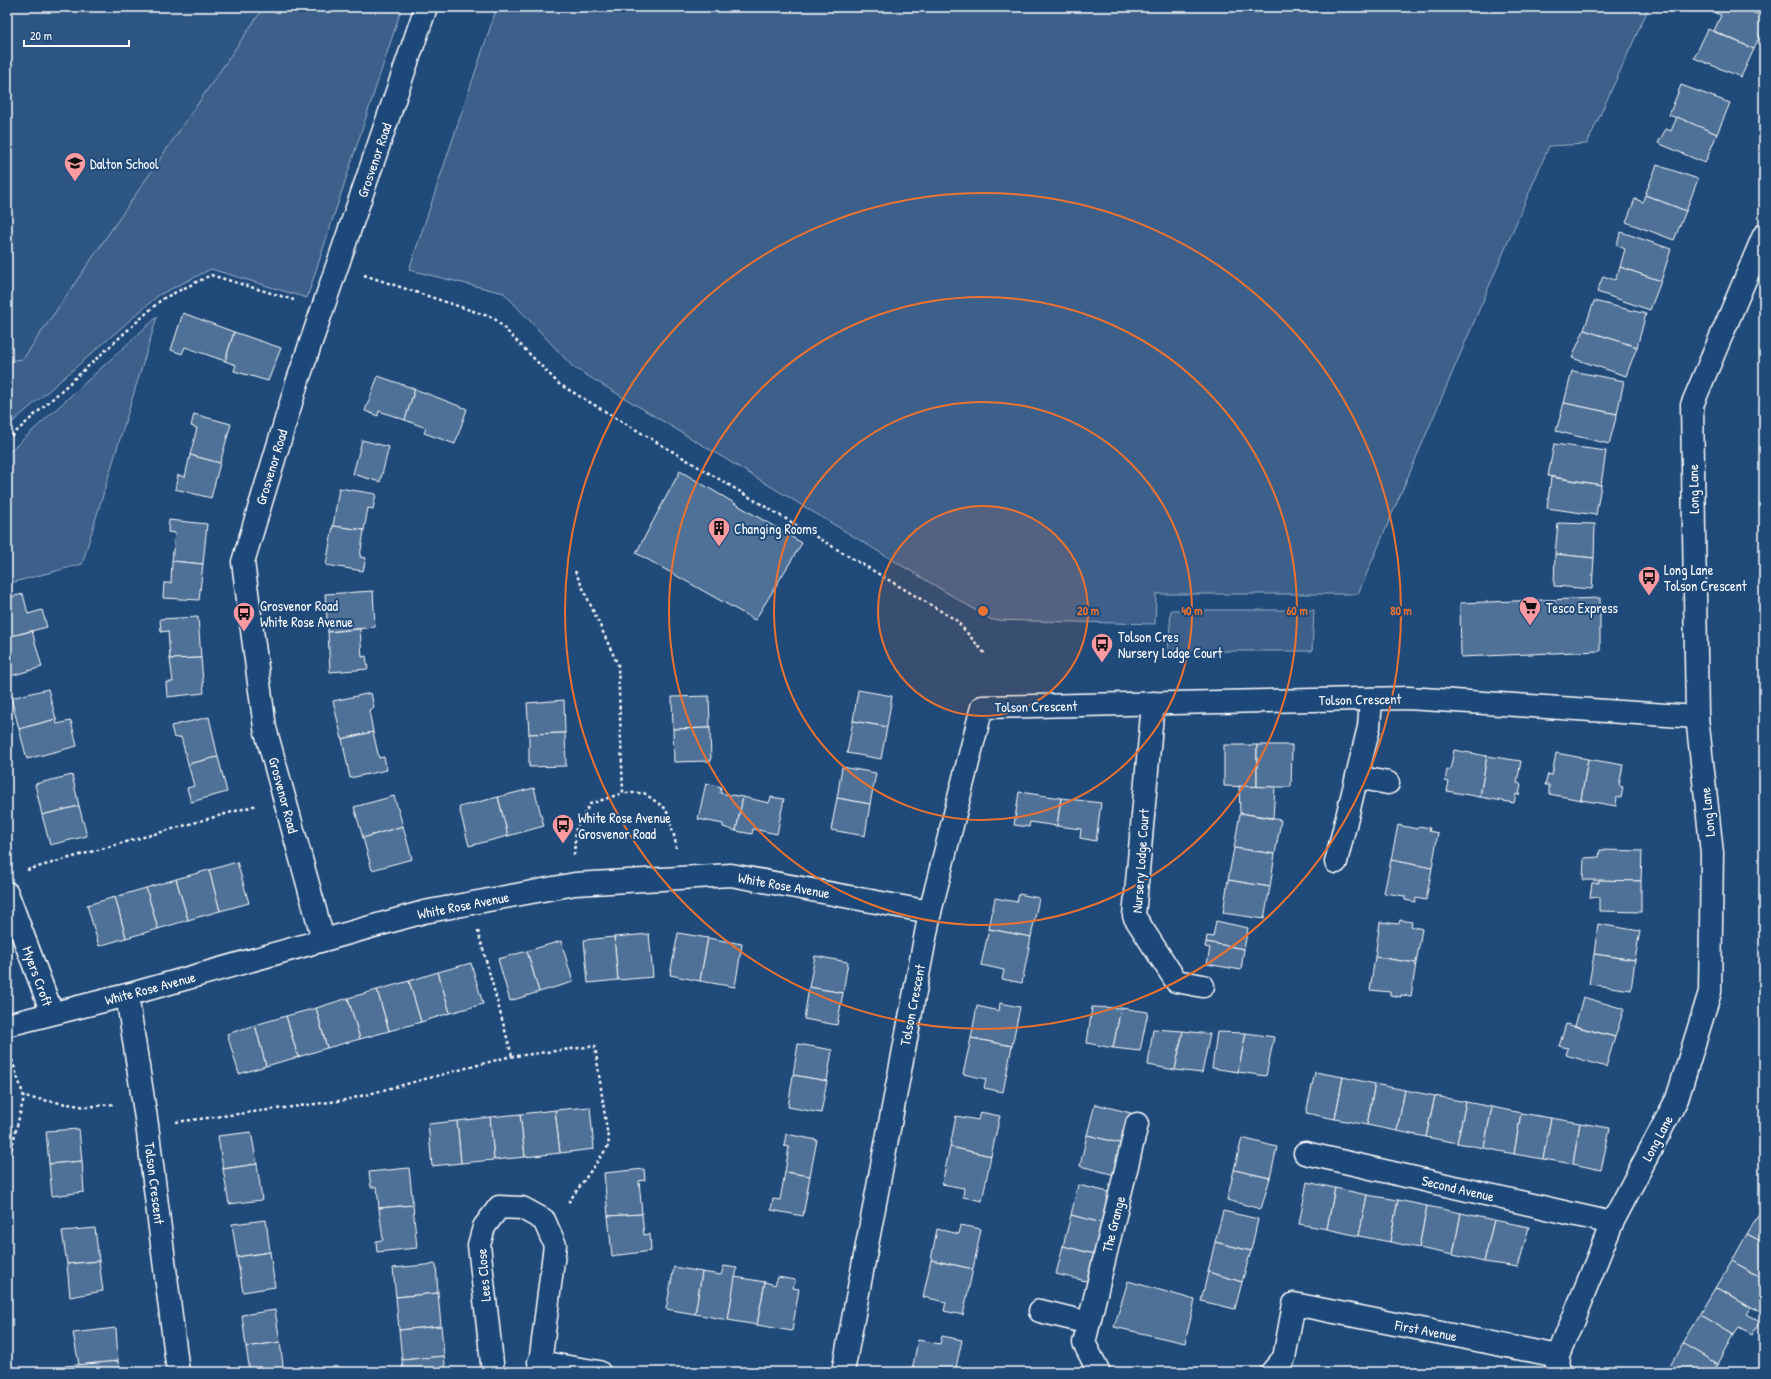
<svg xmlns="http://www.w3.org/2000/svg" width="1771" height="1379" font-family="'Patrick Hand',sans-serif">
	<rect width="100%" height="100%" fill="#1f4a7a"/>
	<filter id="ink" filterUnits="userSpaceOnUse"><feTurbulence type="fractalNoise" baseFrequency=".025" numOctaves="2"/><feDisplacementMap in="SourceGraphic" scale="8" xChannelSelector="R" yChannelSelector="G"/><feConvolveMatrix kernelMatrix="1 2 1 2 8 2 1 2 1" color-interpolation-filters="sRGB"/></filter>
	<g filter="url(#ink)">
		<!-- built -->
		<polygon fill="#2e5683" points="7,7 264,7 23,360 7,361"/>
		<!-- green -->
		<g fill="#3c618b" stroke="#9eb0c5">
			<polygon points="264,7 402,7 307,298 211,269 159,295 7,427 7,361 23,359"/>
			<polygon points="497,7 1649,7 1587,144 1549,146 1358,594 1156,594 1155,624 992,620 573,367 504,293 409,270"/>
			<polygon points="157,317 82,564 7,584 7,454"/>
			<polygon points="1171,610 1314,610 1312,651 1168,651"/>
		</g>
		<!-- building -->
		<g fill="#507197" stroke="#fff">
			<polygon points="1718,7 1740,7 1764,17 1764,25 1754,49 1714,31 1721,15 1715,13"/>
			<polygon points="1708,29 1754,49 1741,77 1694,58"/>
			<polygon points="1681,85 1730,103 1717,134 1669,115"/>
			<polygon points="1677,117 1717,134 1705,163 1658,143 1666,129 1671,131"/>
			<polygon points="1657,165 1698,179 1686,211 1645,195"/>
			<polygon points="1645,195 1686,211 1674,240 1626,222 1635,199 1643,202"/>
			<polygon points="1621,232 1671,249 1661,281 1620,267 1625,249 1616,245"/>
			<polygon points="1620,267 1661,281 1650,310 1597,292 1603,276 1615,280"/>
			<polygon points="1594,301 1646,314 1637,347 1584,330"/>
			<polygon points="183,313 234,332 225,361 185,347 182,354 171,350"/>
			<polygon points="1584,330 1637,347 1626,376 1572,358"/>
			<polygon points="234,332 281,348 268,381 234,371 236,365 225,361"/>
			<polygon points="1572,371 1624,381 1617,414 1564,403"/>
			<polygon points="378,376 415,389 405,420 379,411 378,416 365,411"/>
			<polygon points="415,389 467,409 455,444 424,433 426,428 405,420"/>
			<polygon points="1564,403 1617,414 1609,444 1556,431"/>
			<polygon points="194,414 231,424 220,463 190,455 197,428 191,426"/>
			<polygon points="362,440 389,447 380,482 353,474"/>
			<polygon points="1554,444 1606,451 1601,485 1548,476"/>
			<polygon points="190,455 220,463 211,498 175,489 178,475 185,477"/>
			<polygon points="680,471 802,543 755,620 636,553"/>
			<polygon points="1551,477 1601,485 1596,515 1547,508"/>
			<polygon points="339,488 376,494 373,509 368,508 364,530 333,526"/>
			<polygon points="169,520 207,524 203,564 172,561 175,533 168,532"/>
			<polygon points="1558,523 1595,524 1594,558 1555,554"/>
			<polygon points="333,526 364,530 360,557 366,558 363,571 326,565"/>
			<polygon points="1555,554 1594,558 1592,589 1554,586"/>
			<polygon points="172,561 203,564 199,600 163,598 164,583 171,583"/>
			<polygon points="373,591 375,627 328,632 325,594"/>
			<polygon points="23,594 28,614 42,610 47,627 7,637 7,598"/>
			<polygon points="1600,598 1600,651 1461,657 1460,603"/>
			<polygon points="198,617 201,658 170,659 168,631 161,632 160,619"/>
			<polygon points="360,629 362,657 366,656 368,669 330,672 328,632"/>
			<polygon points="32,631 42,667 7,677 7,637"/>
			<polygon points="201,658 204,693 167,697 166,682 173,682 170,659"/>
			<polygon points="48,689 56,719 19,729 11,698"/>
			<polygon points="858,690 892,696 887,727 853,721"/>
			<polygon points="371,693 374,708 369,710 373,732 342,739 333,701"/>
			<polygon points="709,696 710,728 673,729 672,697"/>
			<polygon points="564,700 565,733 529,734 527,703"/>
			<polygon points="209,717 218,757 188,764 181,737 174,738 171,726"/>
			<polygon points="56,719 57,724 71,721 77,746 27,759 19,729"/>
			<polygon points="853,721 887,727 881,759 847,753"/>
			<polygon points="710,728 711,761 674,762 673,729"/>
			<polygon points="373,732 379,758 384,757 387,770 350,778 342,739"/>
			<polygon points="565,733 566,766 529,767 529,734"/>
			<polygon points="1224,745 1257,745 1257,787 1224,786"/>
			<polygon points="1257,745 1292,745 1291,787 1257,787"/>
			<polygon points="1454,750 1487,756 1480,797 1447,791 1449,782 1445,781 1447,770 1450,770"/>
			<polygon points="1556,753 1588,759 1581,800 1549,794 1549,785 1545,785 1548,774 1552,775"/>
			<polygon points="1487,756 1521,761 1517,783 1521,784 1519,795 1516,794 1514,803 1480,797"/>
			<polygon points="218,757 227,792 191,802 187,788 194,786 188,764"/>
			<polygon points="1588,759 1623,765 1619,786 1623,787 1621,798 1617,797 1616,806 1581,800"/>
			<polygon points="842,767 876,773 870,804 837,798"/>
			<polygon points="72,775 79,806 42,815 35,784"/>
			<polygon points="706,783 721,787 720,793 743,797 736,831 723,827 723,824 698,819"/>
			<polygon points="1239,786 1275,787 1273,818 1240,813"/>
			<polygon points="534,788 544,826 508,836 498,797"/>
			<polygon points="1019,792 1061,798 1057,826 1030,822 1029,827 1014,825"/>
			<polygon points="394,796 403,826 363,838 354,807"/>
			<polygon points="498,797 508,836 469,846 459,807"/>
			<polygon points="743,797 769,803 771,797 784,799 777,834 753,829 752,834 736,831"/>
			<polygon points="837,798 870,804 865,836 831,830"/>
			<polygon points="1061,798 1101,803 1096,841 1080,838 1081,829 1057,826"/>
			<polygon points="79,806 87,836 50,845 42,815"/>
			<polygon points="1240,813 1281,820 1275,854 1234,848"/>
			<polygon points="1398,825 1417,829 1419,826 1430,828 1429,831 1438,833 1432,868 1391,860"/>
			<polygon points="403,826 412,859 372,870 363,838"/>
			<polygon points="1234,848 1275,854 1270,887 1228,880"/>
			<polygon points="1600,850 1642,851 1641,881 1583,880 1584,858 1599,857"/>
			<polygon points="1391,860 1432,868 1426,900 1416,898 1415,902 1405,900 1405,896 1384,893"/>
			<polygon points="237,862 249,903 220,911 209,870"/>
			<polygon points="209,870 220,911 188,920 176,879"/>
			<polygon points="176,879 188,920 158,929 146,888"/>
			<polygon points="1228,880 1270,887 1264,919 1223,913"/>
			<polygon points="1599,880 1641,881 1641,912 1599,911 1599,897 1590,898 1592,883 1599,883"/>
			<polygon points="146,888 158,929 126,938 115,897"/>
			<polygon points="1019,894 1039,898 1031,937 989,929 995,898 1017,902"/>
			<polygon points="115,897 126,938 99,946 87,905"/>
			<polygon points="1400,920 1412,922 1411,926 1422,929 1416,963 1375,957 1380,922 1399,924"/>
			<polygon points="1216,921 1248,928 1244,949 1206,942 1207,936 1213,937"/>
			<polygon points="1598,924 1640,931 1635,960 1594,954"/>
			<polygon points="989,929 1031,937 1022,983 1002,979 1004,970 981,965"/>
			<polygon points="678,933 708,938 700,981 670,975"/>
			<polygon points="649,934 653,977 618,980 614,937"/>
			<polygon points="614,937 618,980 588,983 584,940"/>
			<polygon points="708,938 742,944 735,987 700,981"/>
			<polygon points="561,941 573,982 539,992 527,951"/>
			<polygon points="1206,942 1244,949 1241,970 1207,964 1210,948 1205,947"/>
			<polygon points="527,951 539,992 510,1001 498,959"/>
			<polygon points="1594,954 1635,960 1631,990 1589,984"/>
			<polygon points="815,956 848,962 843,993 809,987"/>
			<polygon points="1375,957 1416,963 1411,996 1401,995 1401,997 1390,995 1390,992 1370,990"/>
			<polygon points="471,963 483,1004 450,1013 438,972"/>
			<polygon points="438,972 450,1013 421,1022 409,981"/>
			<polygon points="409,981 421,1022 389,1031 377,990"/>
			<polygon points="809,987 843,993 837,1025 804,1019"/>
			<polygon points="377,990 389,1031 360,1039 348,998"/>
			<polygon points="1583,997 1624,1009 1615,1037 1575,1026"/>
			<polygon points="348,998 360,1039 327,1048 316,1008"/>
			<polygon points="1000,1003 1020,1007 1012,1046 971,1038 977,1006 999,1011"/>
			<polygon points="1092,1007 1121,1008 1113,1048 1087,1043"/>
			<polygon points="316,1008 327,1048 298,1057 286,1016"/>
			<polygon points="1121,1008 1148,1012 1140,1051 1113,1048"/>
			<polygon points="286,1016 298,1057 266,1066 255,1025"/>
			<polygon points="1566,1024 1615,1037 1606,1067 1566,1055 1568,1048 1559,1046"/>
			<polygon points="255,1025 266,1066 239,1074 227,1034"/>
			<polygon points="1153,1029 1183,1031 1175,1070 1148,1065"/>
			<polygon points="1183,1031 1210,1034 1202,1073 1175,1070"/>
			<polygon points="1217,1032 1246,1033 1238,1072 1212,1068"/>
			<polygon points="1246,1033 1274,1037 1266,1076 1238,1072"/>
			<polygon points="971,1038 1012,1046 1003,1092 984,1088 986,1079 963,1074"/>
			<polygon points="798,1044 832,1050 827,1081 793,1075"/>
			<polygon points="1315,1072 1343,1077 1335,1119 1306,1113"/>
			<polygon points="793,1075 827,1081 821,1113 788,1107"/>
			<polygon points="1343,1077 1375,1084 1367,1125 1335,1119"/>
			<polygon points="1375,1084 1405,1090 1397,1131 1367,1125"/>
			<polygon points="1405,1090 1435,1096 1426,1137 1397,1131"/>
			<polygon points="1435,1096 1466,1102 1457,1143 1426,1137"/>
			<polygon points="1466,1102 1492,1107 1484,1148 1457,1143"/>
			<polygon points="1095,1104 1131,1113 1123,1144 1087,1135"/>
			<polygon points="590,1107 594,1149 560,1153 555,1110"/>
			<polygon points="1492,1107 1521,1113 1514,1154 1484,1148"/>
			<polygon points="555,1110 560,1153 525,1157 520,1114"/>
			<polygon points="980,1112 1000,1116 991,1156 950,1147 956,1116 978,1120"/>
			<polygon points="1521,1113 1551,1118 1543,1159 1514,1154"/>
			<polygon points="520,1114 525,1157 494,1160 490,1117"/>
			<polygon points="490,1117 494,1160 461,1163 457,1121"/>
			<polygon points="1551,1118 1580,1123 1573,1164 1543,1159"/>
			<polygon points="457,1121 461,1163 432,1166 428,1124"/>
			<polygon points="1580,1123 1610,1128 1601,1170 1573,1164"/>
			<polygon points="79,1129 82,1161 49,1164 46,1131"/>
			<polygon points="251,1132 257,1164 223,1169 218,1136"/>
			<polygon points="786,1134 817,1140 810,1176 785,1172 789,1147 784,1146"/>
			<polygon points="1087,1135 1123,1144 1115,1175 1080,1166"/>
			<polygon points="1242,1138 1277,1147 1270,1178 1234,1170"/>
			<polygon points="950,1147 991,1156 982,1201 963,1197 964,1188 942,1184"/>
			<polygon points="82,1161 84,1192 52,1196 49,1164"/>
			<polygon points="257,1164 262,1200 229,1204 223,1169"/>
			<polygon points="409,1168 413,1205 379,1208 377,1187 371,1187 369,1172"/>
			<polygon points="644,1169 645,1180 639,1181 642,1214 608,1216 604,1173"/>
			<polygon points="1234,1170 1270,1178 1261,1209 1227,1200"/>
			<polygon points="785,1172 810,1176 803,1216 771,1210 773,1199 780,1200"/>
			<polygon points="1307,1182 1335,1188 1327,1229 1299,1224"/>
			<polygon points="1078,1185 1113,1193 1106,1224 1071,1215"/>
			<polygon points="1335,1188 1367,1195 1359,1236 1327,1229"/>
			<polygon points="1367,1195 1398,1200 1390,1242 1359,1236"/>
			<polygon points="1398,1200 1427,1206 1419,1248 1390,1242"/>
			<polygon points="413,1205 417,1248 377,1252 376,1241 383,1240 379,1208"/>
			<polygon points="1427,1206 1461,1213 1453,1255 1419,1248"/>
			<polygon points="1764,1206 1764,1243 1747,1234"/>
			<polygon points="1223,1211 1258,1219 1251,1251 1215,1242"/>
			<polygon points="1461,1213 1494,1220 1484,1262 1453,1255"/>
			<polygon points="642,1214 644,1235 650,1234 651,1251 612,1256 608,1216"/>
			<polygon points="1071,1215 1106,1224 1098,1255 1063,1246"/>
			<polygon points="266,1220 270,1252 237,1257 232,1224"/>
			<polygon points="1494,1220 1529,1227 1518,1267 1484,1262"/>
			<polygon points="961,1225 981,1229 973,1269 931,1260 937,1229 959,1234"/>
			<polygon points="95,1228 99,1261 67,1264 62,1231"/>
			<polygon points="1747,1234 1764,1243 1764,1279 1732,1261"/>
			<polygon points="1215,1242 1251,1251 1242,1282 1208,1272"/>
			<polygon points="1063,1246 1098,1255 1090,1282 1056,1274"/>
			<polygon points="270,1252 275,1287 243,1292 237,1257"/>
			<polygon points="931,1260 973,1269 963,1315 944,1311 946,1302 923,1297"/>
			<polygon points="99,1261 103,1291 70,1297 67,1264"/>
			<polygon points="1732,1261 1764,1279 1764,1316 1716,1288"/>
			<polygon points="436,1264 438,1293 396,1297 393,1268"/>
			<polygon points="724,1266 737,1268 728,1320 695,1314 702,1272 721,1275"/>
			<polygon points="674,1267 702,1272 695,1314 666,1309"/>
			<polygon points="1208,1272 1242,1282 1235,1309 1201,1301"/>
			<polygon points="735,1277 765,1282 757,1325 728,1320"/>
			<polygon points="778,1277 795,1280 793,1288 799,1289 792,1331 757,1325 765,1282 775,1285"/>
			<polygon points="1128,1281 1195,1300 1185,1343 1114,1327"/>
			<polygon points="1716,1288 1750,1308 1746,1314 1760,1322 1752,1335 1739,1328 1734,1335 1700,1315"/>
			<polygon points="438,1293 441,1326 399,1330 396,1297"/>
			<polygon points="275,1310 280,1342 246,1347 242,1315"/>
			<polygon points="1700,1315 1734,1335 1718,1364 1683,1343"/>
			<polygon points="441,1326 444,1356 402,1360 399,1330"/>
			<polygon points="116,1328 118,1361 79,1365 73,1333"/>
			<polygon points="942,1336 962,1340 955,1372 912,1371 918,1340 940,1344"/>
			<polygon points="280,1342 284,1372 250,1372 246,1347"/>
			<polygon points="1683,1343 1718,1364 1713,1372 1670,1372 1667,1370"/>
			<polygon points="444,1356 446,1372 403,1372 402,1360"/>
			<polygon points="118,1361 120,1372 67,1372 65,1366"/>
		</g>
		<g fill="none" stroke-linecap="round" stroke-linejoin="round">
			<!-- minor casing -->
			<g stroke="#fff" stroke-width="25">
				<g id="minor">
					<polyline points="1153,703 1134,916 1176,981 1203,986"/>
					<polyline points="1357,777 1388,783"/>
					<polyline points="1336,862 1369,727 1371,699"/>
					<polyline points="7,893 52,1013"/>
					<polyline points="323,939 265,728 243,562 297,383 426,7"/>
					<polyline points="127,995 147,1125 178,1372"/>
					<polyline points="7,1025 127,995 424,912 575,884 731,875 930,912"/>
					<polyline points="1305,1153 1612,1223"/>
					<polyline points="1040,1311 1089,1323"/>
					<polyline points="539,1362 599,1372"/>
					<polyline points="493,1372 479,1245 484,1227 499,1207 522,1208 544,1220 555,1245 539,1372"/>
					<polyline points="843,1372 930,912 982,707 1408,698 1697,717"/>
					<polyline points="1099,1372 1084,1343 1137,1124"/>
					<polyline points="1272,1372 1284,1358 1294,1304 1558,1356"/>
				</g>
			</g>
			<!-- tertiary casing -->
			<g stroke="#fff" stroke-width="25">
				<polyline id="tertiary" points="1557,1372 1558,1356 1612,1223 1677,1099 1710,992 1712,853 1697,717 1692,405 1764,235"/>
			</g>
			<!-- path -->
			<g stroke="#fff" stroke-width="2.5" stroke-dasharray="3 3" stroke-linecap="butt">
				<polyline points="364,275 494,318 559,384 956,620 986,655"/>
				<polyline points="7,440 162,299 211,275 294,300"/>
				<polyline points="575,571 618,665 623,793 644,793 666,809 675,839 676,848"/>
				<polyline points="574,855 576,828 590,804 623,793"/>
				<polyline points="27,870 257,805"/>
				<polyline points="478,931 512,1056"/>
				<polyline points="10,1054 24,1097 86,1107 114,1104"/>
				<polyline points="176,1122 346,1100 508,1057 595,1046 609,1145 568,1203"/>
				<polyline points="7,1167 24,1097"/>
			</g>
			<!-- minor -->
			<use href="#minor" stroke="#1f4a7a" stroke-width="22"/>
			<!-- tertiary -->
			<use href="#tertiary" stroke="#1f4a7a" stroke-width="22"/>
		</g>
	</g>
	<!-- distance rings -->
	<circle cx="983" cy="611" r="105" fill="#eb7230" fill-opacity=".12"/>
	<g fill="none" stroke="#eb7230" stroke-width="2">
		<circle cx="983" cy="611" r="105"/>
		<circle cx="983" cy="611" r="209"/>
		<circle cx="983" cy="611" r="314"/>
		<circle cx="983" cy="611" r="418"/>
	</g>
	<!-- icons -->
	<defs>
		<g id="school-pin" transform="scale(1.15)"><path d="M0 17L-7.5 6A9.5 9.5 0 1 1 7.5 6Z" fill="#ff9aa2" stroke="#1f4a7a"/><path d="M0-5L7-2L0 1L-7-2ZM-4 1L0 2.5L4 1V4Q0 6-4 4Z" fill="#111"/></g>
		<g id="building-pin" transform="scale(1.15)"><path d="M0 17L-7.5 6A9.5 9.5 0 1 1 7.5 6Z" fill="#ff9aa2" stroke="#1f4a7a"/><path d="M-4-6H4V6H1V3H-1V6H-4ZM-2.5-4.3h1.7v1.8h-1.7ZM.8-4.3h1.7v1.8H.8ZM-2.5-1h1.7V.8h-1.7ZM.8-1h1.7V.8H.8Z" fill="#111"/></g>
		<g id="bus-pin" transform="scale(1.15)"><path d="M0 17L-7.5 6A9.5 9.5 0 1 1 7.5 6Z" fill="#ff9aa2" stroke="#1f4a7a"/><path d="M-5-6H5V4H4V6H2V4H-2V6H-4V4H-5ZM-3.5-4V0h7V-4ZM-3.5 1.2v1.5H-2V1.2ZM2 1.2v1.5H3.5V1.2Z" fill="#111"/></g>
		<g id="supermarket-pin" transform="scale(1.15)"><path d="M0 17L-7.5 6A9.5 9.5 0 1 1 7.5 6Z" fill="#ff9aa2" stroke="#1f4a7a"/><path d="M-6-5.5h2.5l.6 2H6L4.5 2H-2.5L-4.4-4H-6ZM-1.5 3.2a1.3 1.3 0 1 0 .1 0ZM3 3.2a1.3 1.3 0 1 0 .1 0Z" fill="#111"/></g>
	</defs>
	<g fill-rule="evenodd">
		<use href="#school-pin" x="75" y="163"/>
		<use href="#building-pin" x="719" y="528"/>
		<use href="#bus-pin" x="1649" y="577"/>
		<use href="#supermarket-pin" x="1530" y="607"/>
		<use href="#bus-pin" x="244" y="613"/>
		<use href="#bus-pin" x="1102" y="644"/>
		<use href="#bus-pin" x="563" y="825"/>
	</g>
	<g text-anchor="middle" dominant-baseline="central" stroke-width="4" stroke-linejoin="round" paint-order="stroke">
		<!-- street labels -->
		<g font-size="14" fill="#fff" stroke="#1f4a7a">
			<text transform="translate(374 160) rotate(-71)">Grosvenor Road</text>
			<text transform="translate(271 467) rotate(-73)">Grosvenor Road</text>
			<text transform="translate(1693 489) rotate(-91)">Long Lane</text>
			<text transform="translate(1360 699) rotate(-1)">Tolson Crescent</text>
			<text transform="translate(1036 706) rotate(-1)">Tolson Crescent</text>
			<text transform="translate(284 795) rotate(75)">Grosvenor Road</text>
			<text transform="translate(1707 812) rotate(-96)">Long Lane</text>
			<text transform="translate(1140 861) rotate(-86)">Nursery Lodge Court</text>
			<text transform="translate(784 885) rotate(10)">White Rose Avenue</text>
			<text transform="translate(463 905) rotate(-11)">White Rose Avenue</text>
			<text transform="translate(38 976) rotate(70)">Myers Croft</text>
			<text transform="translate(150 988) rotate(-15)">White Rose Avenue</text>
			<text transform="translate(912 1005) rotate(-79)">Tolson Crescent</text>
			<text transform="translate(1657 1138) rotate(-62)">Long Lane</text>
			<text transform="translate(155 1183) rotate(83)">Tolson Crescent</text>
			<text transform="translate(1458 1188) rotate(13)">Second Avenue</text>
			<text transform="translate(1113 1224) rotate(-76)">The Grange</text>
			<text transform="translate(483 1275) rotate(-95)">Lees Close</text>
			<text transform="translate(1426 1330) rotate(11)">First Avenue</text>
		</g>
		<!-- poi labels -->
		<g font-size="14" fill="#fff" stroke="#1f4a7a" text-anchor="start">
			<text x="90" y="163">Dalton School</text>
			<text x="734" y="528">Changing Rooms</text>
			<text x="1664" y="569">Long Lane<tspan x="1664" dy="16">Tolson Crescent</tspan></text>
			<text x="260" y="605">Grosvenor Road<tspan x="260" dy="16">White Rose Avenue</tspan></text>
			<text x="1546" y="607">Tesco Express</text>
			<text x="1118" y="636">Tolson Cres<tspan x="1118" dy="16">Nursery Lodge Court</tspan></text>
			<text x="578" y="817">White Rose Avenue<tspan x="578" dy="16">Grosvenor Road</tspan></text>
		</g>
	</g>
	<circle cx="983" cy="611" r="6" fill="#eb7230" stroke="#1f4a7a" stroke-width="2"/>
	<g font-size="12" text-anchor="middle" font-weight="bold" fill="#eb7230" stroke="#1f4a7a" stroke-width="4" stroke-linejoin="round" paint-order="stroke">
		<text x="1088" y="615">20 m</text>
		<text x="1192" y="615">40 m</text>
		<text x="1297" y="615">60 m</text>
		<text x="1401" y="615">80 m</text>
	</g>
	<!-- margin -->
	<rect width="1771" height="1379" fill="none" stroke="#1f4a7a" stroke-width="24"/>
	<rect x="12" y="12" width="1747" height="1355" fill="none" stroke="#fff" stroke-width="1.5" filter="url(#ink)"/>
	<!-- scale -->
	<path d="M24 40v6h105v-6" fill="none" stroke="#ffffff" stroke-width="2"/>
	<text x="30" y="40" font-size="12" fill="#ffffff" stroke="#1f4a7a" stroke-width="3" paint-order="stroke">20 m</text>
</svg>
